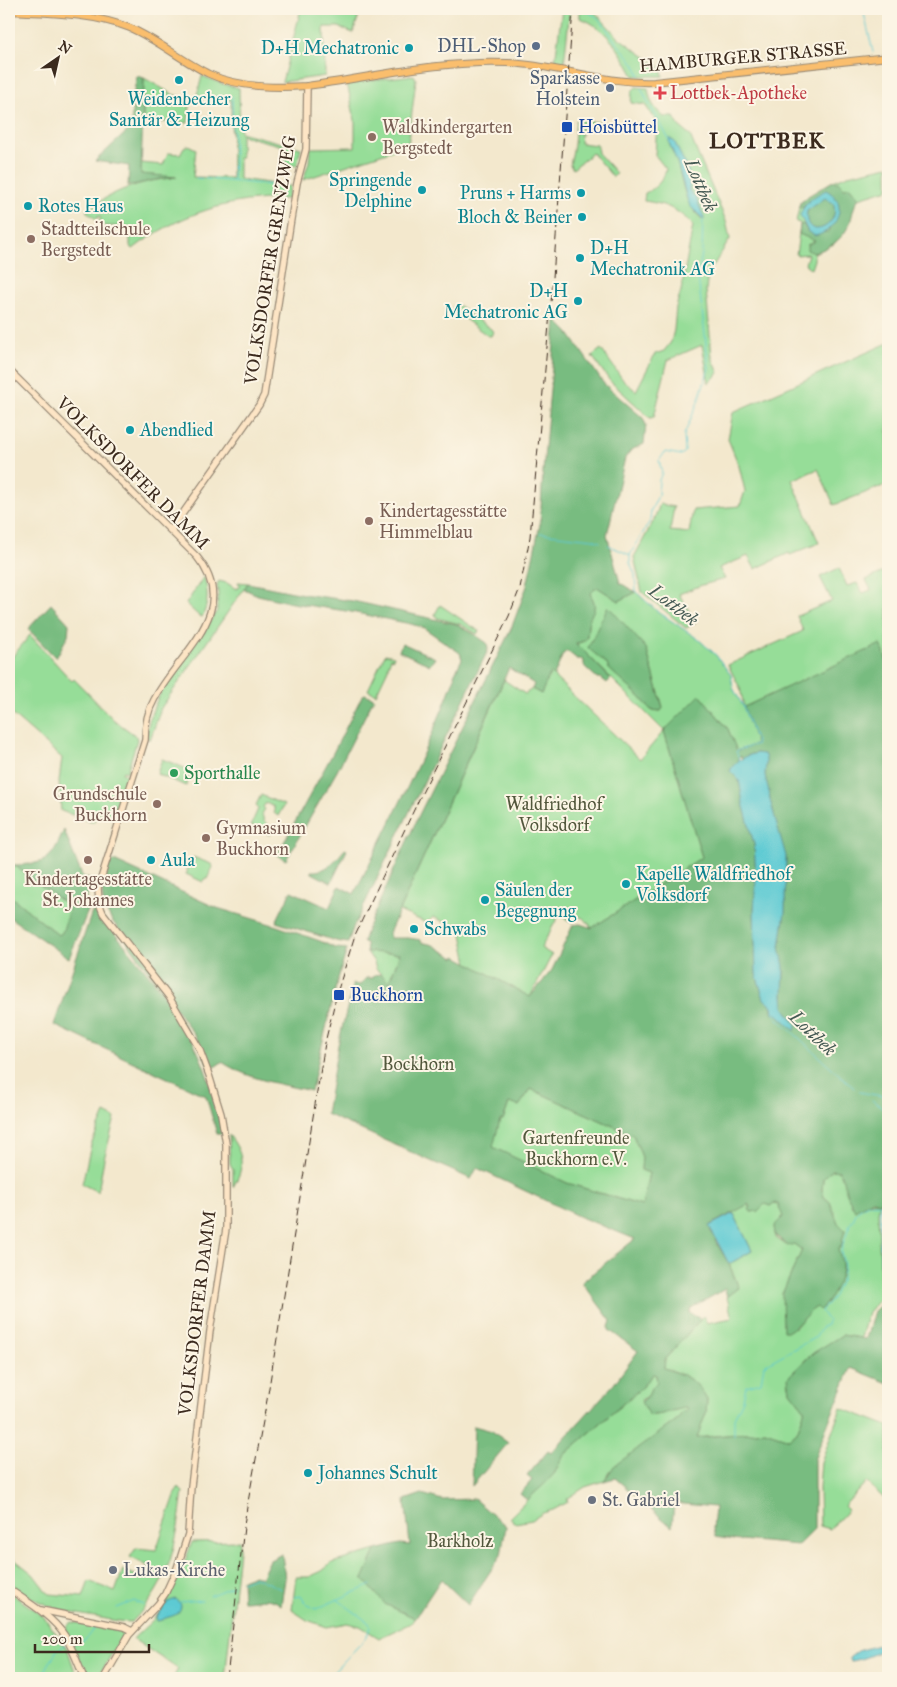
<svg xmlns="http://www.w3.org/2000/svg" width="897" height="1687" font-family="'IM FELL Great Primer',serif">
	<rect width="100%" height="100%" fill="#fcf5e5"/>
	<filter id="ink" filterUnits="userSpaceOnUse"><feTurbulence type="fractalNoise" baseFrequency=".02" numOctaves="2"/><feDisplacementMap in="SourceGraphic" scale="10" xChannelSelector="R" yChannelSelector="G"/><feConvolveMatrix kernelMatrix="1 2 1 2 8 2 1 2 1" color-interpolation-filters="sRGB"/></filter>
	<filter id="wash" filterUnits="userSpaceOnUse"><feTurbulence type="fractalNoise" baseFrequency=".0096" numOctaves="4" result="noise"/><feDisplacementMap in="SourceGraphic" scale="20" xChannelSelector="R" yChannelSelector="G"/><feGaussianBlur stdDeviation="1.12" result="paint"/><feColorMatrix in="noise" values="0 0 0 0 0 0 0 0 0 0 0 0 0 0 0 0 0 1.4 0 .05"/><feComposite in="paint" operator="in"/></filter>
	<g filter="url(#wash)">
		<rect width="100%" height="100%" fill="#f3e8cd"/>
		<!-- green -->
		<g fill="#96dd98" stroke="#68845b" fill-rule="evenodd">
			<polygon points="301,9 361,9 353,33 339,27 324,27 325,76 282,82"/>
			<polygon points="562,9 570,9 564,64 555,62"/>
			<path d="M580,9h12l27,29 42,30 2,8h-29c-13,-24 -28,-49 -54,-58z"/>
			<polygon points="414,75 416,79 408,145 303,180 309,162 310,148 355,147 355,120 347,83"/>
			<path d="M202,76l21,8 16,4 1,44 61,16 -4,18 -12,-2 2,-17 -46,-12v23h-2v21l51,7 -2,13c-56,-2 -110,15 -155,50l-3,-3v-19l-26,-1 -5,-5 2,-3 -2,-2 -3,3 -10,-8c26,-20 54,-30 86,-33l-31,-3v-12l22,2 5,-12 12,1 4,-7 4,-2 8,4 -3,28 39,1 -1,-78 -28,-4 -1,4 -6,-1z"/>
			<polygon points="144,78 174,95 191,98 188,123 143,121"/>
			<path d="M636,87l12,1c2,14 5,19 16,29h10l5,9 11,9 4,10 32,76 4,18 -22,35 -2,16 6,67 7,16 -10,10 -7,-38 -34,15 -14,57 -4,1 -40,-37 -18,-25 9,-7 22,31 13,11 19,-37 9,-3 7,-9 3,-12 2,-23 5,-16 12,-66c-16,-16 -27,-21 -49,-24l1,-8c10,-4 19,-13 21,-24l-11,-14 2,-33 -12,-17 -14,-2 1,-12zM675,142c5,16 18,31 14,48 7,8 13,19 14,30 -20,-17 -19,-35 -26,-58 -2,-7 -6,-13 -8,-19z"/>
			<polygon points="576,120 607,123 604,127 582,125 580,143 597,145 598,153 616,173 613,177 592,153 573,169 570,165 574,145"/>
			<polygon points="888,166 888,189 859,198 855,203 848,227 834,244 814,253 814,260 811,269 805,264 808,254 796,255 800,225 800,223 796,222 800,202 833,181 848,175"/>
			<polygon points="458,305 491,329 493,332 491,336 488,336 454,311 453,307"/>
			<polygon points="888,343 888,484 834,505 818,469 792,480 819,543 790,555 789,553 755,569 748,556 719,568 725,579 702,585 679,594 696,623 686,628 642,592 634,557 654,520 660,504 674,507 670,531 689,533 693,510 740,506 745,491 739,466 728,439 733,412"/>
			<polygon points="839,568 847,586 857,583 863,593 871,590 866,580 888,570 888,664 880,645 744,707 740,688 728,665 803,631 797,616 832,601 820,577"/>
			<path d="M204,576c4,14 5,28 -2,41l-3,-1 -13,-12z"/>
			<path d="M219,581l8,2 9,6 4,-3 -2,-4 10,1 -87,125 -11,32 -4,-3c2,-16 7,-29 14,-43l57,-83 1,-18 -1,-8z"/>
			<path d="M597,587l22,14 17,-9 21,19 41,28 17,15 16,21 2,13 10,18 14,38 -21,7 -8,-22 -28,-34 -36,36 38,126 -110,71c-5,-7 -9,-13 -18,-11l-2,5 -13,-7 -18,33 11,7 -22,42 -62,-34 -7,-34 -28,-12 -6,6 -28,-12 105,-231 21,14 7,-5 9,5 9,-21 90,86 24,-28 -81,-81 -7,-4 1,-3c12,-1 10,-9 11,-18 2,-14 12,-15 2,-31zM646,648l17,59 -2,4 -10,-1 -10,-12 -32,-30 -2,-4z"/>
			<polygon points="440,605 479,631 477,634 460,624 437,618 435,614"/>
			<polygon points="30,635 70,679 72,681 74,679 114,720 136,736 137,740 127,772 123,771 122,773 127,775 120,795 116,793 115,796 119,797 112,818 97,812 94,822 61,811 59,782 62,758 9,712 9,661"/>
			<polygon points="385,654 394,656 393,659 391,658 388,666 388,669 376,694 368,690"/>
			<polygon points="162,759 192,771 186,786 157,774"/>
			<polygon points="261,795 284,805 278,816 274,813 274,807 266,803 263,807 265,809 262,814 264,821 269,826 270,835 251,825 258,809 256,805"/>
			<polygon points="193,857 211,864 213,867 207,879 205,879 203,882 186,874 188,870 186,869 189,863 194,860"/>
			<polygon points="9,861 68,906 70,911 62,934 58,935 9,895"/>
			<polygon points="367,952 400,953 389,982 376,969 374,962"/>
			<polygon points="531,1089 633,1135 642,1157 641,1170 649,1173 642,1206 567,1183 492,1147 500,1119 503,1120 509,1103 519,1106"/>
			<polygon points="105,1113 115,1118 104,1159 98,1192 82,1184 91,1145"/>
			<path d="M229,1135c15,19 16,32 4,52v-18l-3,-5z"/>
			<path d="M832,1170l8,1 12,35c11,0 17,-6 28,-4l-2,10 3,85 -13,15 -7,26 -19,-3 -35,23 -16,16 -3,7 2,10 15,19 -8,22 -8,7 -24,-8 -69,7 10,-25 1,-14c-10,-18 -24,-26 -43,-31l1,-9 38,-43 4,7 25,-5 -5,-21 12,-10 -10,-23 23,-13 -18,-37 -3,-2 18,-9 2,9 7,-1 7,-7 5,2 4,-3 4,1 5,11 -2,5 -7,6 2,12 10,7 8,-1 8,6 -20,44 13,34 14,-17 8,-5 3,4 15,-22 5,-12 3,-8 -5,-18 4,-5v-4l3,-11 -7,-7 -8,-21 -6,-5 -2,-7 1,-11z"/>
			<path d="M653,1374l3,1 1,7 -6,6 -3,8 -7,4 10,15c10,1 23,-6 35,-7l1,4 -78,60 -5,9 -19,6 -18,12 1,3 -15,8 -10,3 -11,7 -17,3 -5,-6 45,-44 3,-10 6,-8 77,-67z"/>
			<polygon points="841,1408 888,1426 888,1497 886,1500 866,1482 844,1506 848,1510 830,1529 820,1526 819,1488 821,1462"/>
			<path d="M178,1487l5,5c-7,54 -12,89 -51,130 -10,0 -21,-2 -31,-4 -39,-6 -60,-12 -92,-34v-29l24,19 13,17 4,3 33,3 6,-16 26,11 8,-22 19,8 6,-12 -18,-9 6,-9 20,2z"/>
			<path d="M240,1541l-15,137h-52l5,-9 -45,-30c6,-7 13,-12 20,-19 19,-22 29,-51 39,-78z"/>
			<polygon points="376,1550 385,1604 415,1618 413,1622 379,1638 360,1626 347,1623 327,1627 307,1620 292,1610 296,1577 309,1577 322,1571 332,1563"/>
			<polygon points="9,1592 43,1616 67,1648 77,1677 9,1678"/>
			<polygon points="72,1622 125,1631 98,1678 86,1678 77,1654 65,1631 68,1625"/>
		</g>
		<!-- forest -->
		<g fill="#78bc80" stroke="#5a734f" fill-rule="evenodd">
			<polygon points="137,76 144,78 141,174 177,177 160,179 128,186 129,166 95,161 131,128 133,96"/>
			<path d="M833,181l7,2 4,5 6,-1 9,11c-7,9 -6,20 -11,29 -7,14 -20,21 -34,26l-7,-3v-5l8,-4 -16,-7 1,-9 3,-1 5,8h21l10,-28 -9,-12 -21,9 -7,7 -4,-2 10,-10z"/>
			<path d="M825,198l8,5c10,24 -31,40 -26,8z"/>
			<path d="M556,320l12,12 36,52 39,34 3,7 -2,19 -13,6 -6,8 -18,77 13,48 16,9 -17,9 -22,-14 -7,7c10,16 0,17 -2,31 -1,9 1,16 -11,18l-1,2 7,5 28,29 -4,4 -6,-5h-4l-13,-12v-5l-3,-2h-4l-10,-8 -4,3 -9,22 -4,-2 -9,20 -9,-5 2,-5 -25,-16 -120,265 1,5h18l13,2v2l12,3 22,13 1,-2 74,41 22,-27 21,-45 7,-1 12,4 110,-71 -38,-126 36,-36 28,34 9,22 19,-7 -12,-37 137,-63 7,20v369l-6,15 6,18v125l-8,11 -7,-2 -18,10 -7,-13 -8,-26 -8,-1 -9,9 -1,11 2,7 6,5 8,21 7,7 -3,11v4l-4,5c2,6 5,12 4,19 -1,12 -13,33 -22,41l-3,-3c-11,6 -17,17 -28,24h-6l-1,-37 20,-44 -8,-6 -6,2 -13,-11 -1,-9 9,-9 -5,-13 -4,-1 -4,3 -5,-2 -7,7 -7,1 -2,-3 2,-2 -2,-3 -39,21 1,7 5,6 -1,2 14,24 10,24 -12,9 -2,-8 -34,19 -2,5 12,6 -36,40 -1,9c20,7 32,11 43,31l-1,14 -9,25 68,-7 24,8 8,-7 8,-22 -15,-19 -2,-14 25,-24 29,-18 24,4 8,-28 14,-13v85l-37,-15 -22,53 -15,39v69l-16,16 -57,-5 -1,1 -25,-4 -2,-8 2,-22 -41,-4 -2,24 -57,-49 -11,3 10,-15 64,-47 4,-7 5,-1 -1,-3c-13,1 -27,10 -38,6l-7,-12 7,-6 3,-8 6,-6 -1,-7 -3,-1 -12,14 -77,67c-4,6 -6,13 -10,19 -8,9 -18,18 -27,26l-7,-6 12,-14 -5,-4 21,-25 3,2 63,-69 24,-33 -29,-21v-3l2,-6 -29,-39 53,-43 -57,-23 -101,-48 -6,11 -145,-65 12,-69 15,-61 7,1 6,-7h7l1,-3 7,-1 8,8 11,-28 -33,-2 -1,-9 -3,-1 5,-15 50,-110 93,-188 16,-43 13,-62 3,-53zM756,753l8,1c4,7 1,13 1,21 1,8 5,16 5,25l16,58 -1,54 -5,35 4,25 -1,23 1,12 12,18 -24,-14v-5l-8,-7 -8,-25 -2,-63 2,-34 -2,-33 -11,-41 -4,-23 -9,-9 3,-5 6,-5 -1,-4 3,-1 1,4 4,-4zM531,1089l102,46 9,22 -1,13 8,3 -7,33 -75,-23 -74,-36 7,-27h3l6,-17 10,3z"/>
			<path d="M248,583l55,11 50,7 103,23 18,10 13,9 1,7 -135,278 -5,15 -12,-2 -60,-19 15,-31 38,17 10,-22 15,8c36,-71 74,-144 101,-217l-1,-2 8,-16 -2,-6 -36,-25 -13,-4 -65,-13 -54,-8 -34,-8 -14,-6z"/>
			<polygon points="51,604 69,624 68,635 56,658 28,629"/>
			<polygon points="608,606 646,648 663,708 661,711 651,710 641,698 608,668 607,664 588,648"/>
			<polygon points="402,643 435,658 430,665 399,651"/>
			<polygon points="365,694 374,698 337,771 286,860 277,855 333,753 362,696"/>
			<path d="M64,830l18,46 10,4 -6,20 3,8 -20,50 -60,-41v-22l49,40 4,-2 7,-22 -1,-5 -54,-41c34,-1 37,-5 50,-35z"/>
			<path d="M345,849l2,1 -16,33 -19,-10 -1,-2c16,1 24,-10 34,-22z"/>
			<path d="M114,861l103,47 60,18 43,15 15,7 12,1 -10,33 -26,109c-31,-7 -61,-11 -89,-29l-12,8 -14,-33 -85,-118c-13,-21 -10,-35 -1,-57z"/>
			<path d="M92,912h3l6,4c37,46 80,92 102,148 9,23 14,46 20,70h-6l-11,-38 -152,-71z"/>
			<polygon points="474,1426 492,1431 508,1443 472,1486"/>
			<polygon points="422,1494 442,1500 474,1499 506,1526 501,1555 468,1605 441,1579 415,1618 385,1604 363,1579 376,1550 400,1544 410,1545 405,1500"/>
			<path d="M282,1554l3,25 -4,26c-12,-10 -25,-4 -38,-4l-1,-21 13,-5 6,3 9,-18z"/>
		</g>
		<!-- water -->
		<g fill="#5dcad3" stroke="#4c7a78" fill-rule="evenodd">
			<path d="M669,138l6,4c6,18 18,26 14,48l7,8 8,19v3l-14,-14 -3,-7 -10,-37 -8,-19z"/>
			<path d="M826,190c24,12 12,41 -11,46l-7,-4 -8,-17c4,-12 15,-20 26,-25zM825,198l8,5c10,24 -31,40 -26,8z"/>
			<path d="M757,753l7,1c4,7 1,13 1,21 1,8 5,16 5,25l16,56 -1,56 -5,35 4,19 -1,29 1,12 12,18 -1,6 -19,-18 -3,1 -1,-8 -8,-7 -8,-25 -2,-63 2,-34 -2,-33 -11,-41 -4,-23 -9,-9c4,-10 17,-16 27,-18z"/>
			<polygon points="732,1214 734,1214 752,1251 729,1264 709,1226"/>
			<path d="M175,1599l6,5c0,8 -4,11 -12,13 -5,1 -7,4 -12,4l-1,-4 12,-15z"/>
			<path d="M888,1642v3c-10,9 -25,14 -37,16l-2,-3 9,-7z"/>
		</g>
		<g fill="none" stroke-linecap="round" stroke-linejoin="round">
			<!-- stream -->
			<g stroke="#5dcad3" stroke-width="1">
				<polyline points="94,9 95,12"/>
				<polyline points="863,9 873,52"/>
				<path d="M581,10c20,5 23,16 34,31 10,12 21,21 25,36"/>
				<path d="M641,88c8,19 20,34 28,52"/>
				<polyline points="232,96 234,156 233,180"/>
				<polyline points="196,178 283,186"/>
				<polyline points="703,219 702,253 698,277 709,368 698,402 684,435 685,452 681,455 665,452 659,461 662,473 659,480 658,496 651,510 650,521 630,555 630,563 635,574 636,592 657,611 698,639 715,654 731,675 733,688 743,706 757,744 736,751 740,761"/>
				<polyline points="540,533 593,539 600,542"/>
				<polyline points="608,545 630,555"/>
				<polyline points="774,1013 777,1018 854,1088"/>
				<polyline points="859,1092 888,1097"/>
				<polyline points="872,1100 888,1112"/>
				<polyline points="880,1204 881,1296"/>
				<path d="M851,1223c3,-3 3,-7 6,-11 5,-7 15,-10 23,-8l8,-11"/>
				<polyline points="734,1436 734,1418 743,1400 746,1386 761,1382 764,1365 816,1337 822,1327 827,1325 828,1321 821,1311 834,1296 842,1278 844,1266 841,1251 850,1224"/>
				<polyline points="242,1582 255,1577 281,1589"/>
				<polyline points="209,1596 233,1586"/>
				<polyline points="294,1597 301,1596 306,1604 316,1609 371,1585"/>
				<polyline points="179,1602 202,1600"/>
				<polyline points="117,1608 134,1601 144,1605"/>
				<path d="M73,1643c12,-2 17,-5 22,-17"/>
				<polyline points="41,1678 57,1650 65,1645"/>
				<polyline points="328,1678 365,1639 371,1627 369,1623 337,1599"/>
			</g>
		</g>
	</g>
	<g filter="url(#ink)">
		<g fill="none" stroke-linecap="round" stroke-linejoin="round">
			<!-- secondary casing -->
			<g stroke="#978976" stroke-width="8">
				<g id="secondary">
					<path d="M9,370l188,187c45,55 -19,96 -43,143 -7,12 -9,26 -9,40l-47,148 1,15 4,10 66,84 30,51 10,27 12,39 5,30v85l-16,102 -19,155 -3,48 -11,34 -12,26 -7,10 -29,31 -25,43"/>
					<polyline points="171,530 259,405 264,395 291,219 297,183 306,149 307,86"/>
					<path d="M9,1589c20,14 42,26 56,47 8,13 13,28 19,42"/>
					<polyline points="41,1610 124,1627 132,1631"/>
				</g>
			</g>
			<!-- primary casing -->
			<g stroke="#978976" stroke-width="8">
				<path id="primary" d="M9,11c40,2 83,2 121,17 28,12 52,33 79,46 30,14 67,14 98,12 66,-9 134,-26 201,-23 49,2 97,21 146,19l234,-25"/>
			</g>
			<!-- secondary -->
			<use href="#secondary" stroke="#fde5c5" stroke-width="5.5"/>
			<!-- primary -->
			<use href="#primary" stroke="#fabe6d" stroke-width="6"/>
			<!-- rail -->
			<polyline stroke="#3b2a1e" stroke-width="1" stroke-dasharray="8 4" stroke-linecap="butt" points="227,1678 245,1518 267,1400 325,1043 337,993 355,935 421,795 509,616 520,588 530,537 552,291 573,9"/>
		</g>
	</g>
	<!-- markers -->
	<g fill="#5c6f8a" stroke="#fcf5e5" stroke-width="2">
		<circle cx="536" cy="46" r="5"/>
		<circle cx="610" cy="88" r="5"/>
	</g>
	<g fill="#0f9aa8" stroke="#fcf5e5" stroke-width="2">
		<circle cx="409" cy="48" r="5"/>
		<circle cx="179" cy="80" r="5"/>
		<circle cx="422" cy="190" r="5"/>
		<circle cx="581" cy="193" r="5"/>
		<circle cx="28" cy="206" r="5"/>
		<circle cx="582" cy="217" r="5"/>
		<circle cx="580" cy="258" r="5"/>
		<circle cx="578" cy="301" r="5"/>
		<circle cx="130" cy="430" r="5"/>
		<circle cx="151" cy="860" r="5"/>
		<circle cx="626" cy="884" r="5"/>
		<circle cx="485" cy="900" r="5"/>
		<circle cx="414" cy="929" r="5"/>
		<circle cx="308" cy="1473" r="5"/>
	</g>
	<path fill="#e0444e" stroke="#fcf5e5" stroke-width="2" d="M657.5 85.5h5v5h5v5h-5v5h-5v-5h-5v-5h5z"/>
	<g fill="#1a4fb4" stroke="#fcf5e5" stroke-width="2">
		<rect x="561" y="121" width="12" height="12" rx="2.5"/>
		<rect x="333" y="989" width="12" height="12" rx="2.5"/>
	</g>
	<g fill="#8d6e63" stroke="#fcf5e5" stroke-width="2">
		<circle cx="372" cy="137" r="5"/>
		<circle cx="31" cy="239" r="5"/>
		<circle cx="369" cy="521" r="5"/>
		<circle cx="157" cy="804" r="5"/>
		<circle cx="206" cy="838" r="5"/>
		<circle cx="88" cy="860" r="5"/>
	</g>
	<circle fill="#2e9e5b" stroke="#fcf5e5" stroke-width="2" cx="174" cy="773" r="5"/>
	<g fill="#6b7280" stroke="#fcf5e5" stroke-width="2">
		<circle cx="592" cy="1500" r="5"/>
		<circle cx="113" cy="1570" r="5"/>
	</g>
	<g text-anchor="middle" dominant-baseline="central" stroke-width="4" stroke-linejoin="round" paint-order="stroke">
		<!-- service labels -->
		<g font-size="18" fill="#4e5e75" stroke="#fcf5e5" text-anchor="end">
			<text x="526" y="46">DHL-Shop</text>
			<text x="600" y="78">Sparkasse<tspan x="600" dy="21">Holstein</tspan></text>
		</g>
		<!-- culture labels -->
		<g font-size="18" fill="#0d838f" stroke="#fcf5e5" text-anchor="start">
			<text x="399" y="48" text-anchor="end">D+H Mechatronic</text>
			<text x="179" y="99" text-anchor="middle">Weidenbecher<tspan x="179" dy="21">Sanitär &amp; Heizung</tspan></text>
			<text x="412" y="180" text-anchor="end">Springende<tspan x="412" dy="21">Delphine</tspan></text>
			<text x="571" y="193" text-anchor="end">Pruns + Harms</text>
			<text x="38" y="206">Rotes Haus</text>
			<text x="572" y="217" text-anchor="end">Bloch &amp; Beiner</text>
			<text x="590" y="248">D+H<tspan x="590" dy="21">Mechatronik AG</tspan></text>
			<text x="568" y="291" text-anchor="end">D+H<tspan x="568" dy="21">Mechatronic AG</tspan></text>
			<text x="140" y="430">Abendlied</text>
			<text x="161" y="860">Aula</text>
			<text x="636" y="874">Kapelle Waldfriedhof<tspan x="636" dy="21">Volksdorf</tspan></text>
			<text x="495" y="890">Säulen der<tspan x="495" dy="21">Begegnung</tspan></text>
			<text x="424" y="929">Schwabs</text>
			<text x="318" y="1473">Johannes Schult</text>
		</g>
		<!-- street labels -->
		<g font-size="18" fill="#3b2a1e" stroke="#fcf5e5">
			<text transform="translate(743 57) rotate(-5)">HAMBURGER STRASSE</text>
			<text transform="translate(270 260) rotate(-81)">VOLKSDORFER GRENZWEG</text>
			<text transform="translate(133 473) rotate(45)">VOLKSDORFER DAMM</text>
			<text transform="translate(197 1313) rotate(-83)">VOLKSDORFER DAMM</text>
		</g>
		<!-- health labels -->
		<g font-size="18" fill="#be3a42" stroke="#fcf5e5" text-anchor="start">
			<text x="670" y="93">Lottbek-Apotheke</text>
		</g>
		<!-- education labels -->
		<g font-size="18" fill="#785e54" stroke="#fcf5e5" text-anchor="start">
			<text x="382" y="127">Waldkindergarten<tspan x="382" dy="21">Bergstedt</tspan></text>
			<text x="41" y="229">Stadtteilschule<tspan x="41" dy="21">Bergstedt</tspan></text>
			<text x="379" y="511">Kindertagesstätte<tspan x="379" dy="21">Himmelblau</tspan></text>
			<text x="147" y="794" text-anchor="end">Grundschule<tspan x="147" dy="21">Buckhorn</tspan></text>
			<text x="216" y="828">Gymnasium<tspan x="216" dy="21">Buckhorn</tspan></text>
			<text x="88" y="879" text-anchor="middle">Kindertagesstätte<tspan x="88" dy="21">St. Johannes</tspan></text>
		</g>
		<!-- transit labels -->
		<g font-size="18" fill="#164399" stroke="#fcf5e5" text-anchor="start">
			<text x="578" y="127">Hoisbüttel</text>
			<text x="350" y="995">Buckhorn</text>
		</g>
		<!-- leisure labels -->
		<g font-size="18" fill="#27864d" stroke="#fcf5e5" text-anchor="start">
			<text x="184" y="773">Sporthalle</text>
		</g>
		<!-- park labels -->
		<g font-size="18" fill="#52573c" stroke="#fcf5e5">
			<text x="554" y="804">Waldfriedhof<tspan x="554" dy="21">Volksdorf</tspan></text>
			<text x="418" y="1064">Bockhorn</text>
			<text x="576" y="1138">Gartenfreunde<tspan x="576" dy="21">Buckhorn e.V.</tspan></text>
			<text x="460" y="1541">Barkholz</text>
		</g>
		<!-- worship labels -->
		<g font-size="18" fill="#5b616d" stroke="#fcf5e5" text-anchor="start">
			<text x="602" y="1500">St. Gabriel</text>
			<text x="123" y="1570">Lukas-Kirche</text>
		</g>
		<!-- water labels -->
		<g font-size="19" font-style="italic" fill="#455a54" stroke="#fcf5e5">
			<text transform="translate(701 185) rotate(67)">Lottbek</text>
			<text transform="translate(674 605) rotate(37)">Lottbek</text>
			<text transform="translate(813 1033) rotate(44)">Lottbek</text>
		</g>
		<!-- district labels -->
		<g font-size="22" font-weight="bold" letter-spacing="1" fill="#3b2a1e" stroke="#fcf5e5">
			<text x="767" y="140">LOTTBEK</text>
		</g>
	</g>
	<!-- margin -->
	<rect width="897" height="1687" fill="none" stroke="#fcf5e5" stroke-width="30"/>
	<!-- north arrow -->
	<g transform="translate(58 58) rotate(34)" stroke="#fcf5e5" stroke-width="4" paint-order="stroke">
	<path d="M0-4L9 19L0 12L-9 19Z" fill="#3b2a1e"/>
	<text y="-8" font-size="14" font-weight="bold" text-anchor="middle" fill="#3b2a1e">N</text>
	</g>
	<!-- scale -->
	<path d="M35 1644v8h114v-8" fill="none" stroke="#3b2a1e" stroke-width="2.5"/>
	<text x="42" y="1644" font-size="15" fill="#3b2a1e" stroke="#fcf5e5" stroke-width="4" paint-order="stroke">200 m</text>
</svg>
